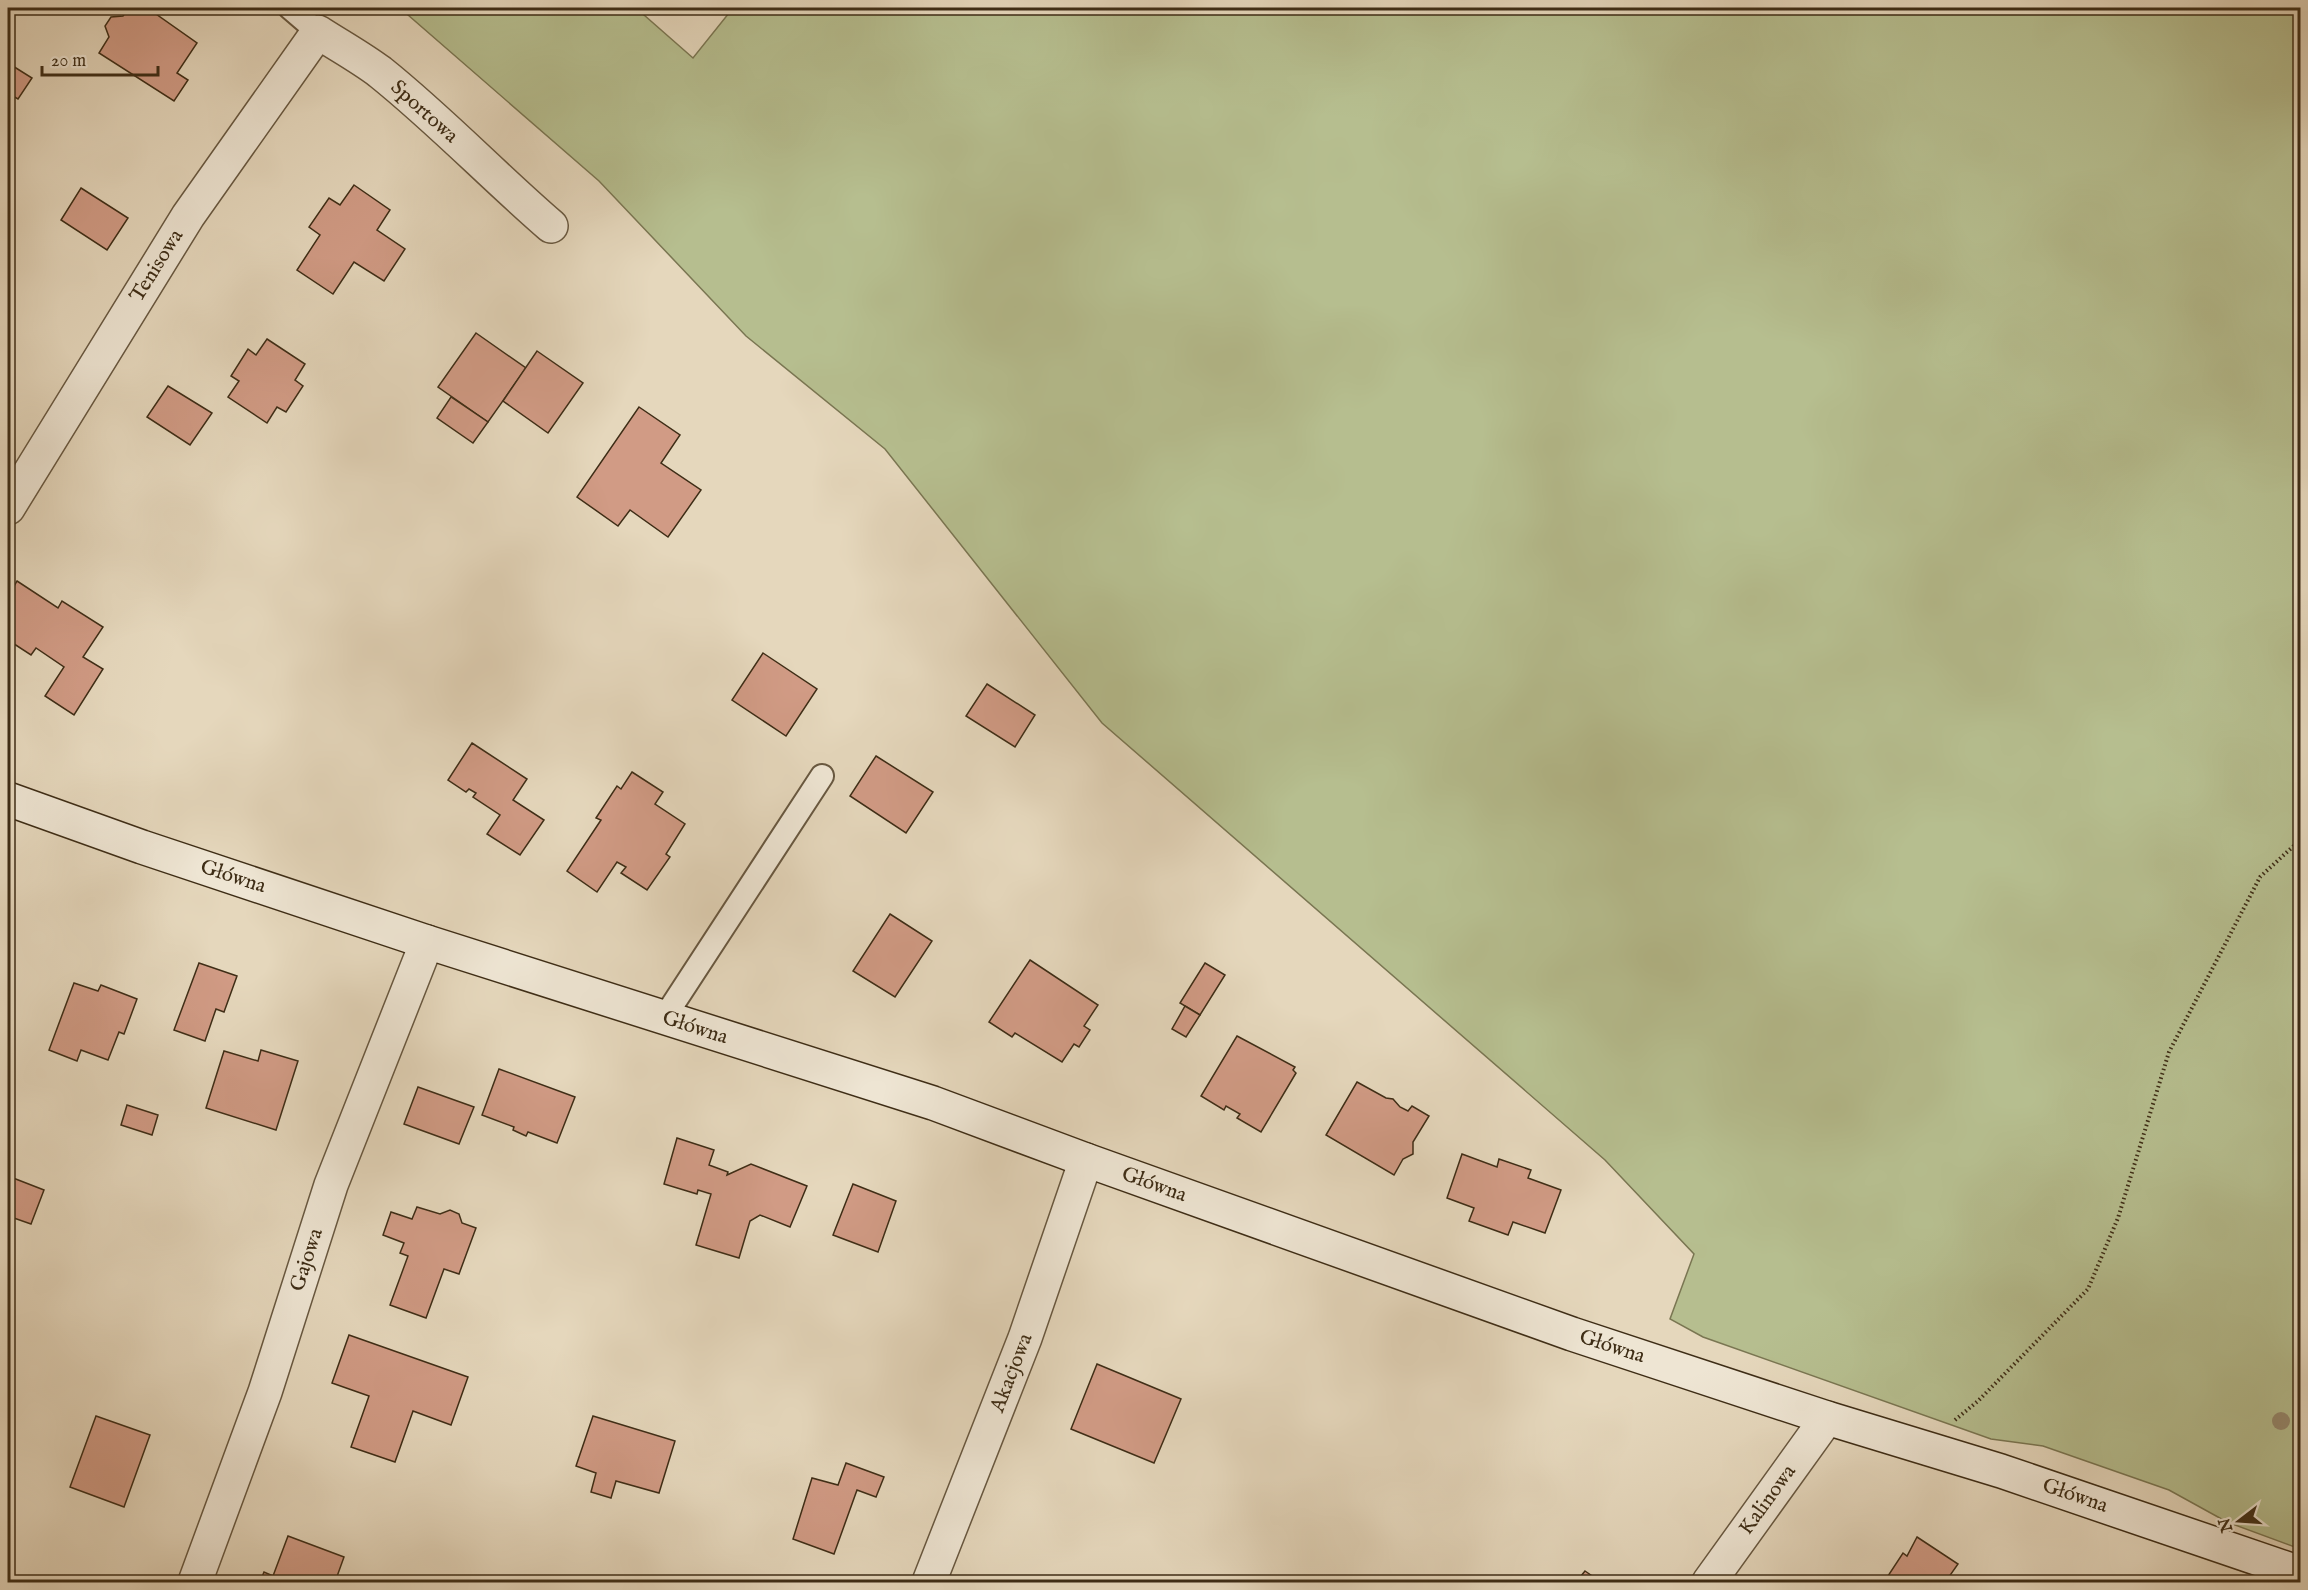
<svg xmlns="http://www.w3.org/2000/svg" width="2308" height="1590" font-family="'IM FELL English',serif">
	<rect width="100%" height="100%" fill="#e5d7bc"/>
	<filter id="stains"><feTurbulence type="fractalNoise" baseFrequency=".00333" numOctaves="4"/><feColorMatrix values="0 0 0 0 .2 0 0 0 0 .09 0 0 0 0 .02 0 0 0 .5 -.17"/></filter>
	<radialGradient id="worn" r=".72"><stop offset=".6" stop-color="#630" stop-opacity="0"/><stop offset="1" stop-color="#630" stop-opacity=".3"/></radialGradient>
	<!-- green -->
	<polygon fill="#b6be8f" stroke="#7a7652" stroke-width="1.5" points="400,8 636,8 693,58 733,8 2300,8 2300,1549 2227,1522 2169,1490 2043,1446 1991,1439 1703,1337 1670,1319 1694,1254 1605,1160 1102,723 885,449 746,336 599,181"/>
	<!-- building -->
	<g fill="#d19b85" stroke="#3e2d16" stroke-width="1.5">
		<polygon points="129,8 143,8 152,13 153,12 197,43 177,73 188,80 174,101 99,53 109,37 105,26 111,17 123,16"/>
		<polygon points="8,63 32,78 18,99 13,96 8,105"/>
		<polygon points="354,185 390,210 377,230 405,249 384,281 354,262 333,294 297,270 320,235 309,227 329,198 340,205"/>
		<polygon points="81,188 128,218 107,250 61,220"/>
		<polygon points="476,333 526,368 488,422 438,387"/>
		<polygon points="267,339 305,364 295,380 303,386 286,412 277,407 267,423 228,397 239,381 231,376 248,349 256,355"/>
		<polygon points="537,351 583,383 548,433 503,401"/>
		<polygon points="168,386 212,413 190,445 147,417"/>
		<polygon points="451,397 488,422 473,443 437,418"/>
		<polygon points="639,407 680,435 661,463 701,490 668,537 630,510 618,526 577,497"/>
		<polygon points="17,581 58,608 62,601 103,627 83,657 103,669 74,715 45,696 64,667 36,648 31,655 8,640 8,597"/>
		<polygon points="763,653 817,689 786,736 732,700"/>
		<polygon points="987,684 1035,715 1015,747 966,716"/>
		<polygon points="472,743 527,779 513,800 544,820 520,855 487,834 500,815 473,797 476,793 469,789 466,792 448,780"/>
		<polygon points="876,756 933,792 906,833 850,796"/>
		<polygon points="632,772 663,792 655,804 685,824 666,854 670,857 647,890 621,873 626,867 617,862 597,892 567,871 601,820 596,818 617,786 621,789"/>
		<polygon points="890,914 932,941 895,997 853,971"/>
		<polygon points="1030,960 1098,1005 1084,1026 1090,1030 1079,1047 1074,1044 1062,1062 1015,1033 1012,1037 989,1022"/>
		<polygon points="199,963 237,976 224,1012 216,1009 205,1041 174,1030"/>
		<polygon points="1205,963 1225,975 1200,1015 1180,1003"/>
		<polygon points="74,983 98,991 101,985 137,999 124,1034 119,1032 108,1060 81,1050 77,1061 49,1050"/>
		<polygon points="1185,1006 1200,1015 1186,1037 1172,1029"/>
		<polygon points="1237,1036 1295,1067 1293,1070 1296,1073 1261,1132 1237,1118 1240,1114 1226,1106 1224,1110 1201,1096"/>
		<polygon points="261,1050 298,1061 276,1130 206,1108 224,1051 258,1061"/>
		<polygon points="499,1069 575,1097 557,1143 528,1132 526,1136 513,1130 514,1127 482,1115"/>
		<polygon points="1357,1082 1386,1098 1393,1099 1400,1107 1408,1111 1412,1106 1429,1116 1413,1142 1413,1154 1403,1159 1394,1175 1326,1135"/>
		<polygon points="418,1087 474,1107 459,1144 404,1124"/>
		<polygon points="127,1105 158,1115 152,1135 121,1125"/>
		<polygon points="677,1138 714,1150 709,1165 728,1172 727,1175 751,1164 807,1186 790,1227 760,1215 750,1221 739,1258 696,1245 711,1194 698,1190 697,1194 664,1184"/>
		<polygon points="1462,1154 1497,1167 1499,1159 1531,1170 1528,1178 1561,1190 1545,1233 1513,1222 1508,1235 1469,1221 1474,1208 1447,1198"/>
		<polygon points="8,1176 44,1190 31,1224 8,1216"/>
		<polygon points="853,1184 896,1201 878,1252 833,1235"/>
		<polygon points="417,1207 440,1214 450,1210 459,1214 462,1223 476,1228 459,1274 444,1269 426,1318 390,1305 408,1256 400,1253 404,1243 383,1235 391,1212 412,1219"/>
		<polygon points="349,1335 468,1377 451,1425 413,1411 395,1462 351,1447 369,1396 332,1383"/>
		<polygon points="1097,1364 1181,1399 1154,1463 1071,1429"/>
		<polygon points="96,1416 150,1435 124,1507 70,1487"/>
		<polygon points="593,1416 675,1441 659,1493 616,1481 611,1498 591,1492 596,1473 576,1466"/>
		<polygon points="846,1463 884,1477 876,1497 857,1490 834,1554 793,1539 812,1478 838,1485"/>
		<polygon points="288,1536 344,1557 335,1582 260,1582 264,1572 273,1576"/>
		<polygon points="1917,1537 1958,1564 1946,1581 1949,1582 1884,1582 1903,1553 1907,1556"/>
		<polygon points="1585,1571 1601,1582 1576,1582"/>
	</g>
	<g fill="none" stroke-linecap="round" stroke-linejoin="round">
		<!-- lane casing -->
		<g stroke="#685840" stroke-width="26">
			<g id="lane">
				<polyline points="290,8 318,32"/>
				<polyline points="664,1018 822,776"/>
			</g>
		</g>
		<!-- street casing -->
		<g stroke="#685840" stroke-width="36">
			<g id="street">
				<path d="M8,508l180,-292 130,-184c20,13 42,25 62,40 60,48 113,104 171,154"/>
				<polyline points="195,1582 265,1392 331,1185 427,942"/>
				<polyline points="929,1582 1025,1338 1086,1160"/>
				<polyline points="1709,1582 1827,1418"/>
			</g>
		</g>
		<!-- secondary casing -->
		<g stroke="#3e2d16" stroke-width="36">
			<polyline id="secondary" points="8,799 142,847 427,942 933,1103 1086,1160 1572,1334 1827,1418 2001,1471 2300,1573"/>
		</g>
		<!-- path -->
		<polyline stroke="#3e2d16" stroke-width="4" stroke-dasharray="1.5 3" stroke-linecap="butt" points="1955,1420 1978,1401 2088,1289 2118,1218 2169,1052 2260,877 2300,840"/>
		<!-- lane -->
		<use href="#lane" stroke="#eee5d3" stroke-width="22"/>
		<!-- street -->
		<use href="#street" stroke="#eee5d3" stroke-width="33"/>
		<!-- secondary -->
		<use href="#secondary" stroke="#eee5d3" stroke-width="33"/>
	</g>
	<!-- trees -->
	<circle fill="#96896e" cx="2281" cy="1421" r="9"/>
	<g text-anchor="middle" dominant-baseline="central" stroke-width="4.5" stroke-linejoin="round" paint-order="stroke">
		<!-- street labels -->
		<g font-size="21" fill="#3e2d16" stroke="#eee5d3">
			<text transform="translate(424 112) rotate(42)">Sportowa</text>
			<text transform="translate(157 266) rotate(-58)">Tenisowa</text>
			<text transform="translate(233 877) rotate(18)">Główna</text>
			<text transform="translate(695 1028) rotate(18)">Główna</text>
			<text transform="translate(1154 1185) rotate(20)">Główna</text>
			<text transform="translate(307 1260) rotate(-72)">Gajowa</text>
			<text transform="translate(1612 1347) rotate(18)">Główna</text>
			<text transform="translate(1012 1373) rotate(-69)">Akacjowa</text>
			<text transform="translate(2075 1496) rotate(19)">Główna</text>
			<text transform="translate(1768 1500) rotate(-54)">Kalinowa</text>
		</g>
	</g>
	<!-- margin -->
	<rect width="2308" height="1590" fill="none" stroke="#e5d7bc" stroke-width="30"/>
	<rect x="9" y="9" width="2290" height="1572" fill="none" stroke="#3e2d16" stroke-width="3"/>
	<rect x="15" y="15" width="2278" height="1560" fill="none" stroke="#3e2d16" stroke-width="1.5"/>
	<!-- north arrow -->
	<g transform="translate(2239 1521) rotate(253)" stroke="#eee5d3" stroke-width="4.5" paint-order="stroke">
	<path d="M0-4.5L10 22L0 15L-10 22Z" fill="#3e2d16"/>
	<text y="-9" font-size="16" font-weight="bold" text-anchor="middle" fill="#3e2d16">N</text>
	</g>
	<!-- scale -->
	<path d="M42 66v9h116v-9" fill="none" stroke="#3e2d16" stroke-width="3"/>
	<text x="51" y="66" font-size="18" fill="#3e2d16" stroke="#eee5d3" stroke-width="4.5" paint-order="stroke">20 m</text>
	<rect width="100%" height="100%" filter="url(#stains)"/>
	<rect width="100%" height="100%" fill="url(#worn)"/>
</svg>
